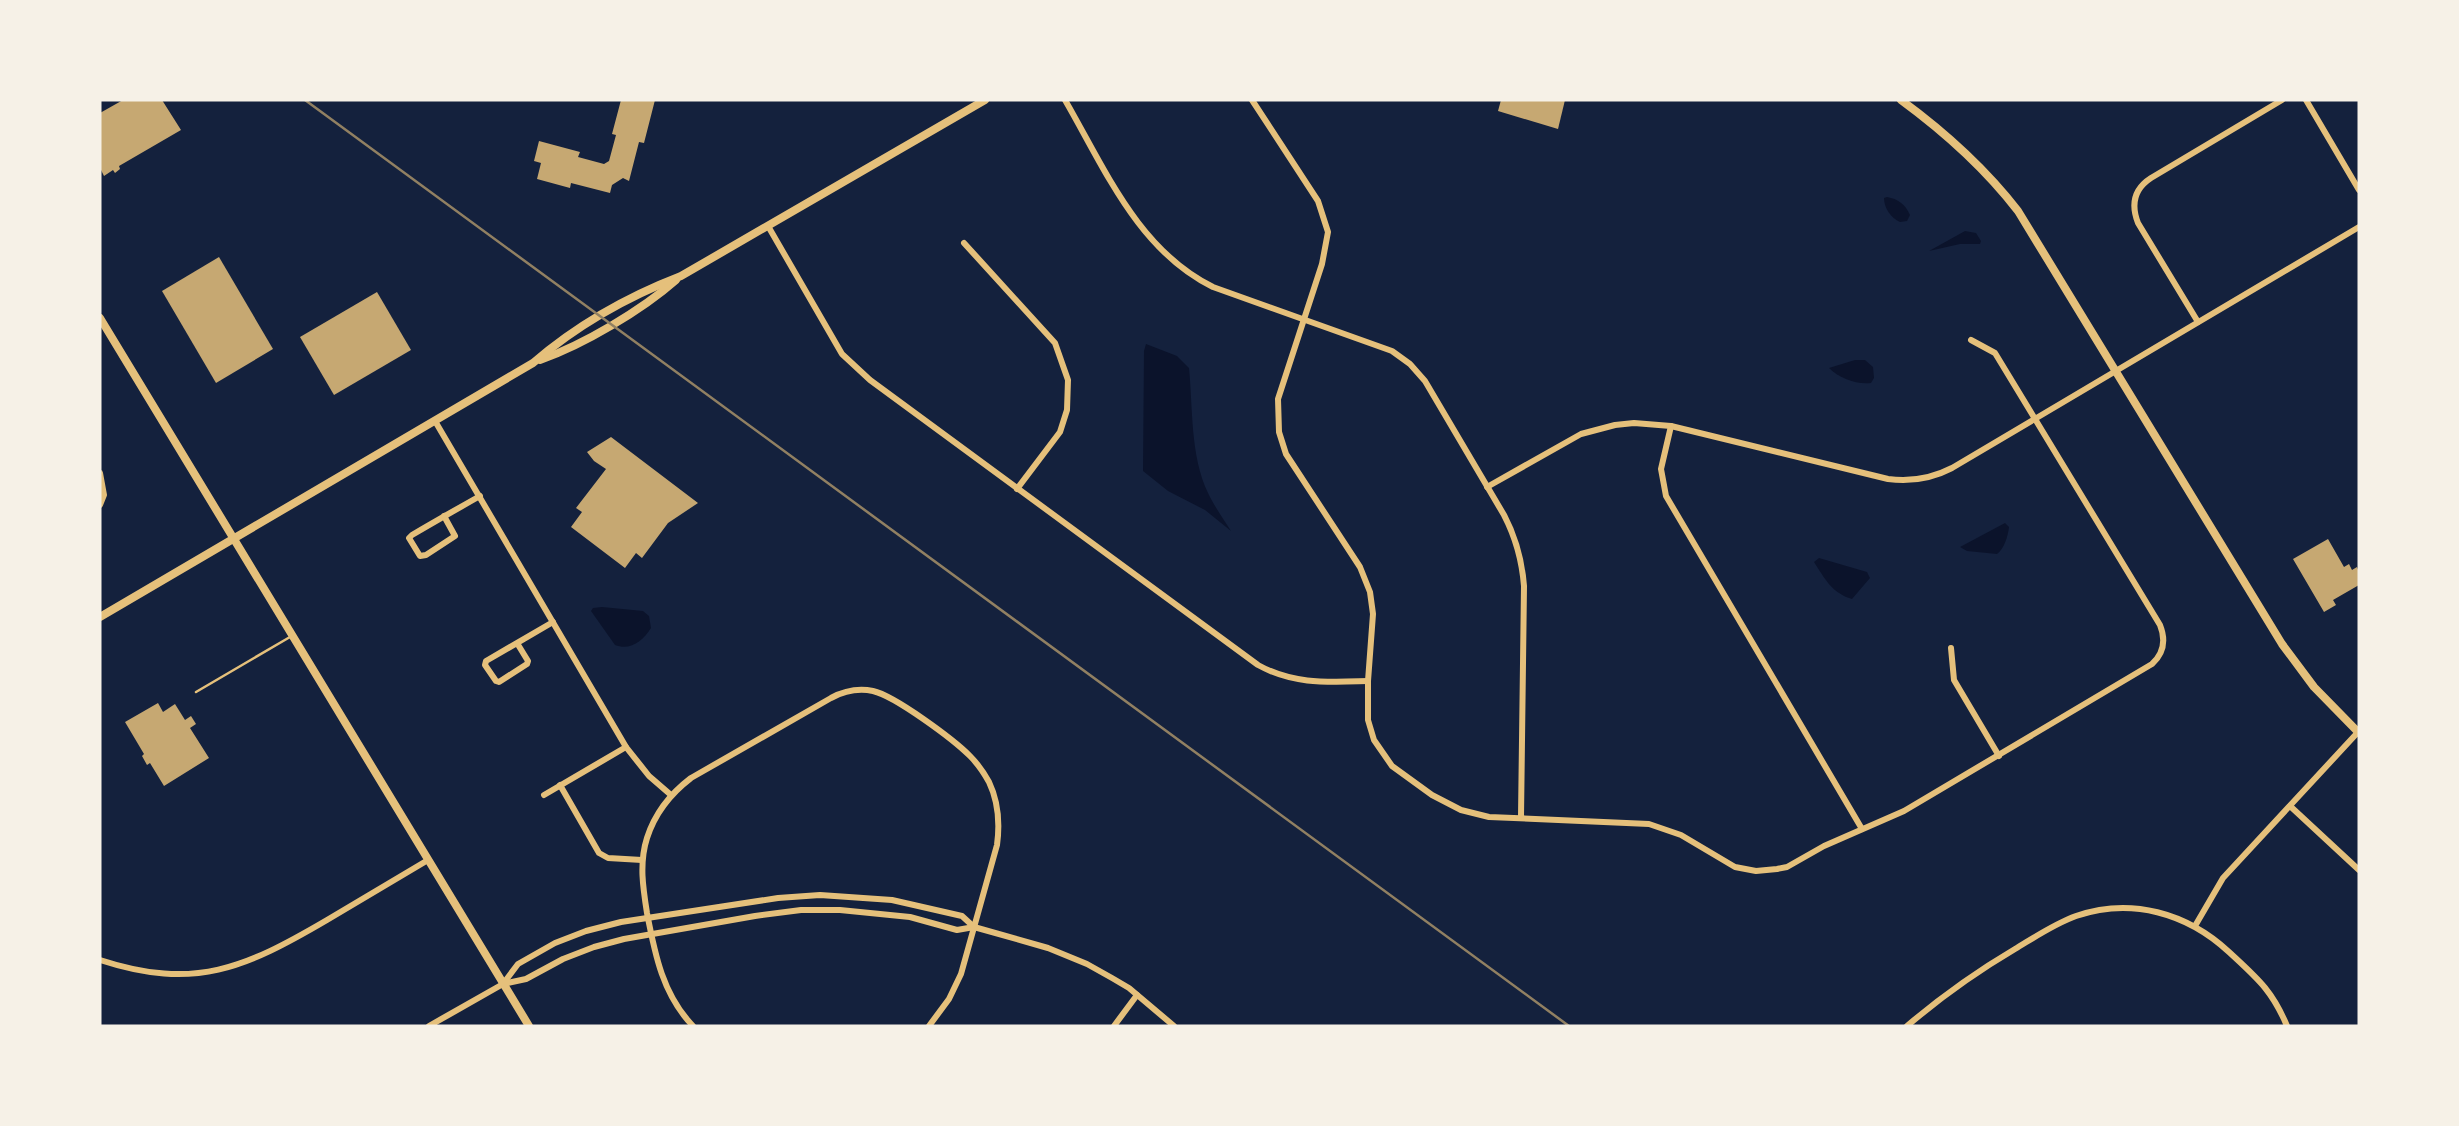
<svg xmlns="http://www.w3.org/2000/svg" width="2459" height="1126" font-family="Lato,sans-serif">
	<rect width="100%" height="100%" fill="#14213d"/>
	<!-- water -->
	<g fill="#0b132b">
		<path d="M1887,197c11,2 18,7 23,18l-3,6 -7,1c-9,-4 -16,-14 -16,-24z"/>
		<polygon points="1965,231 1976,233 1981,241 1980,244 1960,244 1929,251"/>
		<path d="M1146,344l31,12 12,12c4,41 1,87 19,125 6,13 15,25 23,38l-26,-21 -37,-19 -25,-20 1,-120z"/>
		<path d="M1855,360h10l8,7 1,11 -3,5c-14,2 -32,-5 -42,-15z"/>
		<path d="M2005,523l4,4c-1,9 -5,22 -12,27l-30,-3 -7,-4z"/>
		<path d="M1819,558l48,14 3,6 -18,21c-20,-6 -27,-20 -38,-37z"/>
		<path d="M602,607l41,4 6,5 2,12c-8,13 -21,23 -36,17l-24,-34 2,-3z"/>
	</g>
	<!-- building -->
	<g fill="#c6a872">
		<polygon points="123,100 162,100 181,130 119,166 120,169 115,173 113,170 104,176 100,168 100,113"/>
		<polygon points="621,100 655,100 644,143 639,142 629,181 623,178 612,185 610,193 571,183 570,188 537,179 541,163 534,161 539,141 580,152 578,157 604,164 609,161 616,135 612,134"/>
		<polygon points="1501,100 1565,100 1558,129 1498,111"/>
		<polygon points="219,257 273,349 216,383 162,291"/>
		<polygon points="377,292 411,350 334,395 300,337"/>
		<polygon points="611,437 698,503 668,523 642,558 636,553 625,568 571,527 582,512 576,508 606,469 594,461 587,452"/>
		<polygon points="2328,539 2344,567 2349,564 2352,570 2357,567 2359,572 2359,585 2333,600 2336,605 2324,612 2293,559"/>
		<polygon points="158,703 163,712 175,704 185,720 191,716 196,724 190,728 209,758 164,786 150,763 147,765 142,756 144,754 125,722"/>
	</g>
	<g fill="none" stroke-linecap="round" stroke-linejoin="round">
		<!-- service -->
		<polyline stroke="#e5c07b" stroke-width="2.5" points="196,692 290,637"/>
		<!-- minor -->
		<g stroke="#e5c07b" stroke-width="6">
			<path d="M1065,100c40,69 73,150 148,187l179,64 18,13 15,17 79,134c12,23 18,45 20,71l-3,231"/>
			<path d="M1252,100l66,101 10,31 -6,32 -44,135 1,33 7,22 74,113 10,25 3,22 -5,67v39l6,20 18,26 40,29 29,15 28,7 160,7 32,11 54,32 21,4 21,-2 10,-2 37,-21 80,-35 248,-147c12,-11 14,-24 8,-39l-165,-272 -24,-13"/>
			<polyline points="2306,100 2359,190"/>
			<path d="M768,226l74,128 28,26 388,285c36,20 71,17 110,16"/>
			<polyline points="964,243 1055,343 1068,380 1067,410 1060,432 1017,489"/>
			<path d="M2198,322l-60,-99c-7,-18 -4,-34 13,-45l131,-78"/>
			<polyline points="435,421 626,747 649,776 671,795"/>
			<polyline points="1671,426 1661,469 1666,496 1862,829"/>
			<polyline points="100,473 104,495 100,505"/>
			<path d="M1487,487l94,-53 34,-9 19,-2 37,3 217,53c23,3 43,0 64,-11l407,-241"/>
			<path d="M444,516l11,20 -29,19 -6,1 -11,-18 3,-3c22,-13 45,-26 68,-39"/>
			<polyline points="517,643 528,661 527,664 499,682 496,681 485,665 486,661 553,622"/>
			<polyline points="1951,648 1954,680 1999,756"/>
			<polyline points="560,785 599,853 608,858 642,860"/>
			<polyline points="544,795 626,747"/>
			<polyline points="2290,806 2359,870"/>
			<polyline points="2195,926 2223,878 2359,731"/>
			<path d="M100,960c95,31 145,8 227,-40 34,-20 67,-40 101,-60"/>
			<polyline points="503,984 518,964 555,943 586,931 621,922 778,898 820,895 892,900 962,916 974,927"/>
			<polyline points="429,1026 503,984 526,979 563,959 594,947 624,939 755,916 801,910 840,910 910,917 957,930 974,927 1048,948 1087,964 1112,978 1129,988 1174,1026"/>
			<path d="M693,1026c-30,-31 -38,-71 -46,-113 -4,-25 -8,-50 0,-75 8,-25 23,-44 44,-60l140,-80c13,-7 27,-10 42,-7 22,5 80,48 97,65 8,8 14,17 19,26 10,21 11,41 8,63l-36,129 -12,25 -20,27"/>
			<polyline points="1114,1026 1137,995"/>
			<path d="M1907,1026c34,-29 69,-54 108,-77 20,-12 39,-25 61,-33 55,-19 111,-3 153,36 28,26 43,38 58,74"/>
		</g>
		<!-- tertiary -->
		<g stroke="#e5c07b" stroke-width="8">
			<path d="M1901,100c45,33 83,67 117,111l264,433 32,43 45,46"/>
			<polyline points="100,318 529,1026"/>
			<path d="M540,360c43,-15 102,-50 136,-80"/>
			<path d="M100,617l433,-254c43,-37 96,-67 148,-87l304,-176"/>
		</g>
		<!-- rail -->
		<polyline stroke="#918062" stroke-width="2.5" points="305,100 1569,1026"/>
	</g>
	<!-- border -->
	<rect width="2459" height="1126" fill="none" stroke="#f6f1e7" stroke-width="203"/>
</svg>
